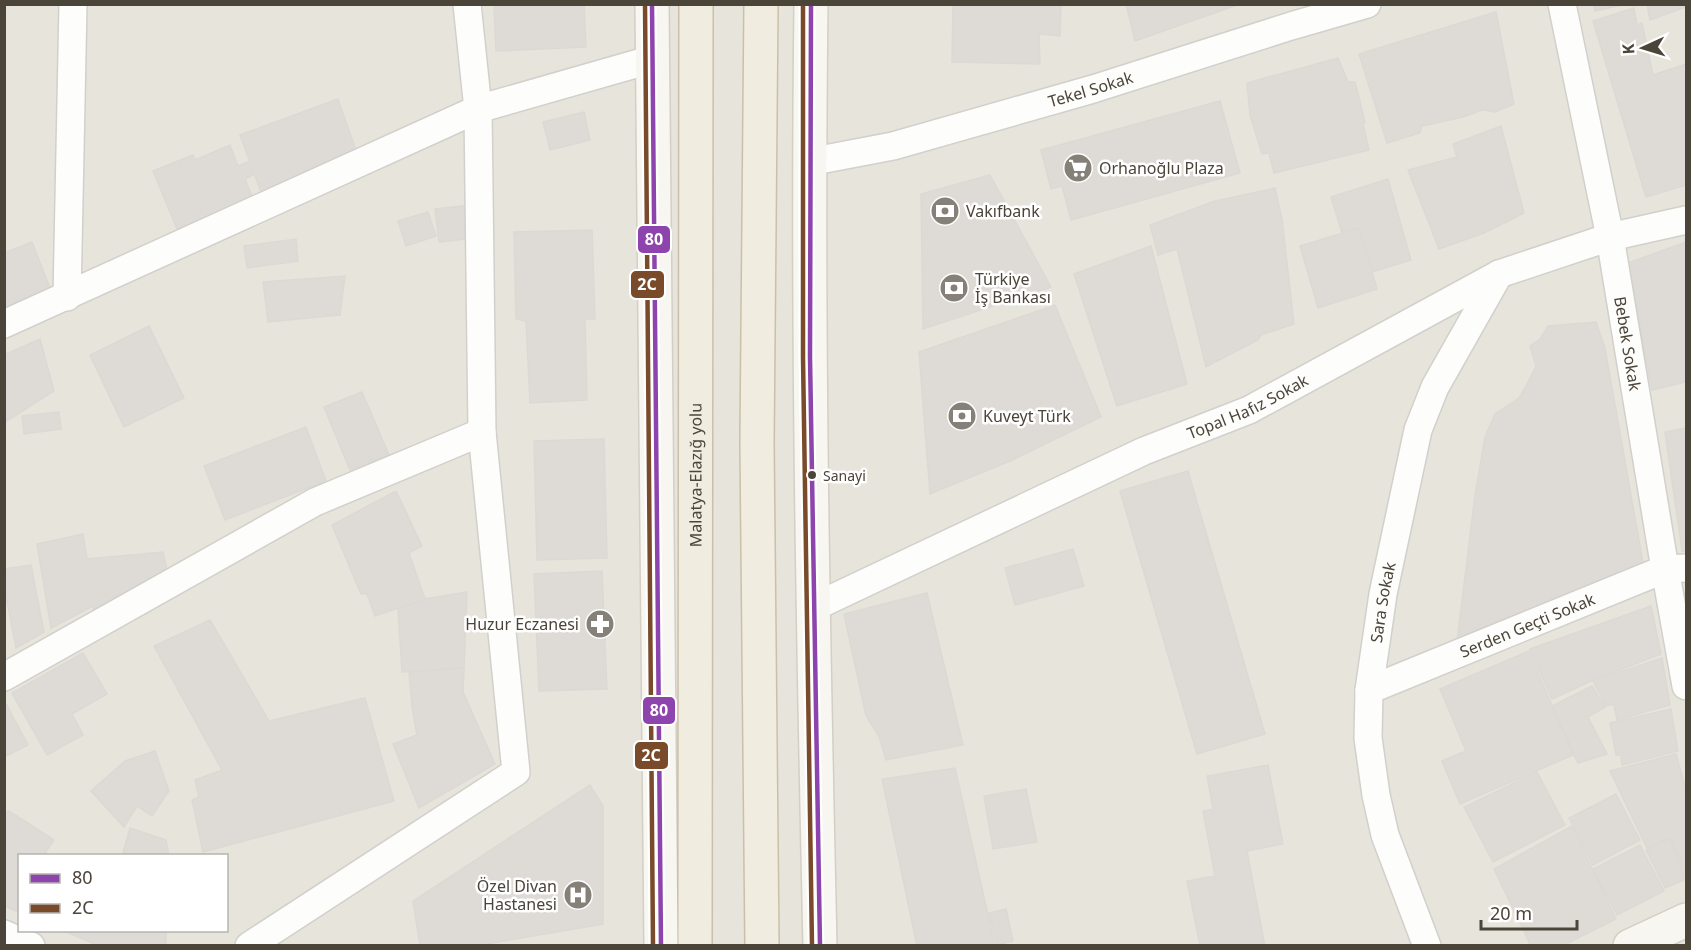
<svg xmlns="http://www.w3.org/2000/svg" width="1691" height="950" font-family="'Noto Sans',sans-serif">
	<rect width="100%" height="100%" fill="#f4f2ee"/>
	<!-- residential -->
	<path fill="#e7e4dc" fill-rule="evenodd" d="M5,5h1681v940l-1681,1zM20,856h206v74h-206z"/>
	<!-- building -->
	<g fill="#dedbd6" stroke="#dcd9d4" stroke-width="1.5">
		<polygon points="494,4 584,4 586,47 496,51"/>
		<polygon points="953,4 1061,4 1060,36 1039,34 1040,64 952,62"/>
		<polygon points="1126,4 1240,4 1135,41"/>
		<polygon points="1593,4 1626,4 1595,11"/>
		<polygon points="1647,4 1686,4 1686,7 1650,20"/>
		<polygon points="1634,8 1637,25 1642,23 1653,75 1686,64 1686,185 1646,197 1593,21"/>
		<polygon points="1496,12 1514,104 1495,112 1482,110 1463,117 1422,126 1420,133 1387,143 1359,54"/>
		<polygon points="1338,58 1348,82 1355,82 1365,122 1363,124 1369,150 1274,173 1269,153 1262,154 1250,115 1247,83"/>
		<polygon points="338,99 358,156 261,192 240,135"/>
		<polygon points="1220,101 1240,173 1071,220 1062,186 1051,189 1041,150"/>
		<polygon points="584,112 590,140 550,150 543,122"/>
		<polygon points="1501,126 1524,213 1484,233 1439,249 1408,170 1457,157 1453,144"/>
		<polygon points="230,145 238,166 248,162 253,175 245,179 253,199 177,229 153,171 193,155 195,160"/>
		<polygon points="990,175 1051,287 923,329 921,194"/>
		<polygon points="1388,179 1411,260 1372,272 1359,228 1342,233 1331,197"/>
		<polygon points="1275,188 1282,219 1294,324 1261,335 1258,340 1206,367 1177,249 1158,255 1150,225 1215,201"/>
		<polygon points="470,205 475,238 439,242 435,209"/>
		<polygon points="428,212 436,236 406,246 398,221"/>
		<polygon points="1359,228 1377,289 1318,308 1300,246"/>
		<polygon points="592,230 595,319 585,319 587,400 530,403 526,321 516,319 514,232"/>
		<polygon points="296,239 298,261 247,268 244,246"/>
		<polygon points="32,242 53,296 4,315 4,253"/>
		<polygon points="1686,242 1686,382 1652,390 1628,263"/>
		<polygon points="1151,246 1187,384 1117,406 1074,274"/>
		<polygon points="345,276 340,315 268,322 263,282"/>
		<polygon points="1055,305 1101,417 1010,461 930,494 919,352"/>
		<polygon points="1596,322 1605,348 1646,580 1455,658 1475,495 1485,437 1495,414 1519,398 1527,384 1536,366 1530,346 1540,339 1548,326"/>
		<polygon points="149,326 184,398 124,427 90,355"/>
		<polygon points="40,339 54,391 4,423 4,355"/>
		<polygon points="362,392 389,455 350,470 324,407"/>
		<polygon points="59,412 61,429 24,434 22,416"/>
		<polygon points="306,427 326,481 225,520 204,466"/>
		<polygon points="1686,428 1686,551 1682,551 1665,432"/>
		<polygon points="604,439 607,558 537,560 534,441"/>
		<polygon points="1188,471 1265,734 1197,754 1120,491"/>
		<polygon points="396,491 422,546 409,553 425,599 375,616 367,594 361,594 332,525"/>
		<polygon points="83,534 87,559 163,552 169,580 96,623 93,606 51,628 37,544"/>
		<polygon points="1073,549 1084,586 1015,605 1005,568"/>
		<polygon points="31,565 44,632 16,648 4,586 4,569"/>
		<polygon points="602,571 607,689 539,691 534,574"/>
		<polygon points="467,592 464,668 402,672 398,609 425,599"/>
		<polygon points="927,593 963,745 886,760 879,736 866,716 844,614"/>
		<polygon points="1651,606 1661,654 1591,681 1552,699 1530,649"/>
		<polygon points="210,620 269,721 365,698 394,801 203,852 192,800 199,797 195,780 222,770 154,646"/>
		<polygon points="1529,651 1573,755 1460,804 1442,761 1466,751 1440,689"/>
		<polygon points="83,653 107,694 72,714 83,735 47,755 12,693"/>
		<polygon points="1662,658 1670,705 1617,720 1614,704 1606,706 1593,681"/>
		<polygon points="464,668 463,692 495,764 419,808 393,744 417,735 412,707 409,672"/>
		<polygon points="1592,686 1605,707 1588,717 1607,754 1578,763 1552,706"/>
		<polygon points="4,700 28,745 4,757"/>
		<polygon points="1671,709 1678,751 1622,765 1621,755 1616,755 1610,723"/>
		<polygon points="155,751 169,791 152,816 137,806 124,827 91,791 125,761"/>
		<polygon points="1676,754 1686,790 1686,873 1670,838 1647,848 1610,771"/>
		<polygon points="1268,765 1283,844 1247,851 1265,946 1200,946 1187,881 1215,876 1203,811 1213,809 1207,776"/>
		<polygon points="955,768 995,946 917,946 882,779"/>
		<polygon points="1537,772 1565,825 1493,862 1464,807"/>
		<polygon points="590,785 603,806 603,924 475,946 420,946 413,901"/>
		<polygon points="1026,789 1037,842 993,849 984,796"/>
		<polygon points="1616,794 1640,840 1593,865 1569,818"/>
		<polygon points="9,811 54,840 45,853 50,856 20,856 20,907 16,911 4,906 4,812"/>
		<polygon points="1572,826 1616,919 1562,946 1531,946 1494,869"/>
		<polygon points="130,828 166,840 169,856 122,856"/>
		<polygon points="1670,839 1686,879 1665,888 1646,850"/>
		<polygon points="1640,845 1664,891 1617,915 1593,869"/>
		<polygon points="1006,909 1013,941 997,945 989,913"/>
		<polygon points="62,930 166,930 166,946 99,946"/>
	</g>
	<g fill="none" stroke-linecap="round" stroke-linejoin="round">
		<!-- minor casing -->
		<g stroke="#d2d0cb" stroke-width="30">
			<g id="minor">
				<path id="s1" d="M1562,4l48,233 55,332 21,117"/>
				<path id="s2" d="M809,162l84,-16 200,-57 198,-63 76,-22"/>
				<polyline points="67,297 73,4"/>
				<polyline points="4,324 478,109 653,59"/>
				<path id="s3" d="M812,608l332,-157 105,-41 250,-136 111,-37 76,-17"/>
				<polyline points="4,677 315,502 482,432 478,109 467,4"/>
				<path id="s4" d="M1369,690l296,-121 21,-1"/>
				<polyline points="4,934 31,946"/>
				<polyline points="249,946 516,772 482,432"/>
				<path id="s5" d="M1427,946l-42,-111 -9,-40 -8,-57 1,-48 14,-96 35,-164 17,-43 64,-113"/>
			</g>
		</g>
		<!-- secondary casing -->
		<g stroke="#d3cfc5" stroke-width="36">
			<g id="secondary">
				<polyline points="652,4 661,946"/>
				<path d="M811,4c-4,314 2,628 9,942"/>
				<polyline points="1630,946 1686,920"/>
			</g>
		</g>
		<!-- trunk casing -->
		<g stroke="#ccbfa9" stroke-width="36">
			<g id="trunk">
				<polyline points="761,4 757,443 762,946"/>
				<path id="s6" d="M695,946l1,-942"/>
			</g>
		</g>
		<!-- minor -->
		<use href="#minor" stroke="#fdfdfc" stroke-width="27"/>
		<!-- secondary -->
		<use href="#secondary" stroke="#f7f6f1" stroke-width="33"/>
		<!-- trunk -->
		<use href="#trunk" stroke="#f0ece0" stroke-width="33"/>
		<!-- bus-1 casing -->
		<g stroke="#fff" stroke-width="9">
			<g id="bus-1">
				<polyline points="652,4 661,946"/>
				<polyline points="811,4 810,357 820,946"/>
			</g>
		</g>
		<!-- bus-2 casing -->
		<g stroke="#fff" stroke-width="9">
			<g id="bus-2">
				<polyline points="645,4 653,946"/>
				<polyline points="803,4 803,357 812,946"/>
			</g>
		</g>
		<!-- bus-1 -->
		<use href="#bus-1" stroke="#8e44ad" stroke-width="4.5"/>
		<!-- bus-2 -->
		<use href="#bus-2" stroke="#7a4b2a" stroke-width="4.5"/>
	</g>
	<!-- icons -->
	<defs>
		<g id="supermarket-disc" transform="scale(1.5)"><circle r="9.5" fill="#868178" stroke="#fff"/><path d="M-6-5.5h2.5l.6 2H6L4.5 2H-2.5L-4.4-4H-6ZM-1.5 3.2a1.3 1.3 0 1 0 .1 0ZM3 3.2a1.3 1.3 0 1 0 .1 0Z" fill="#fff"/></g>
		<g id="bank-disc" transform="scale(1.5)"><circle r="9.5" fill="#868178" stroke="#fff"/><path d="M-6-4H6V4H-6ZM0-2.3a2.3 2.3 0 1 0 0 4.6a2.3 2.3 0 1 0 0-4.6Z" fill="#fff"/></g>
		<g id="pharmacy-disc" transform="scale(1.5)"><circle r="9.5" fill="#868178" stroke="#fff"/><path d="M-2-6h4v4h4v4h-4v4h-4v-4h-4v-4h4Z" fill="#fff"/></g>
		<g id="hospital-disc" transform="scale(1.5)"><circle r="9.5" fill="#868178" stroke="#fff"/><path d="M-5-5h3v3.5h4V-5h3V5h-3V1.5h-4V5h-3Z" fill="#fff"/></g>
	</defs>
	<g fill-rule="evenodd">
		<use href="#supermarket-disc" x="1078" y="168"/>
		<use href="#bank-disc" x="945" y="211"/>
		<use href="#bank-disc" x="954" y="288"/>
		<use href="#bank-disc" x="962" y="416"/>
		<use href="#pharmacy-disc" x="600" y="624"/>
		<use href="#hospital-disc" x="578" y="895"/>
	</g>
	<!-- markers -->
	<circle fill="#4b4439" stroke="#fff" stroke-width="2" cx="812" cy="475" r="5"/>
	<g text-anchor="middle" dominant-baseline="central" stroke-width="5" stroke-linejoin="round" paint-order="stroke">
		<!-- bus labels -->
		<g font-size="14" fill="#4b4439" stroke="#fff" text-anchor="start">
			<text x="823" y="475">Sanayi</text>
		</g>
		<!-- street labels -->
		<g font-size="16" fill="#4b4439" stroke="#fff">
			<text stroke="none"><textPath href="#s2" startOffset="291">Tekel Sokak</textPath></text>
			<text stroke="none"><textPath href="#s1" startOffset="346">Bebek Sokak</textPath></text>
			<text stroke="none"><textPath href="#s3" startOffset="480">Topal Hafız Sokak</textPath></text>
			<text stroke="none"><textPath href="#s6" startOffset="471">Malatya-Elazığ yolu</textPath></text>
			<text stroke="none"><textPath href="#s5" startOffset="354">Sara Sokak</textPath></text>
			<text stroke="none"><textPath href="#s4" startOffset="171">Serden Geçti Sokak</textPath></text>
		</g>
		<!-- poi labels -->
		<g font-size="16" fill="#4b4439" stroke="#fff" text-anchor="start">
			<text x="1099" y="168">Orhanoğlu Plaza</text>
			<text x="966" y="211">Vakıfbank</text>
			<text x="975" y="279">Türkiye<tspan x="975" dy="18">İş Bankası</tspan></text>
			<text x="983" y="416">Kuveyt Türk</text>
			<text x="579" y="624" text-anchor="end">Huzur Eczanesi</text>
			<text x="557" y="886" text-anchor="end">Özel Divan<tspan x="557" dy="18">Hastanesi</tspan></text>
		</g>
	</g>
	<g stroke="#fff" stroke-width="2">
		<rect x="637" y="225" width="34" height="29" rx="6" fill="#8e44ad"/>
		<rect x="630" y="270" width="35" height="29" rx="6" fill="#7a4b2a"/>
		<rect x="642" y="696" width="34" height="29" rx="6" fill="#8e44ad"/>
		<rect x="634" y="741" width="35" height="29" rx="6" fill="#7a4b2a"/>
	</g>
	<g font-size="16" text-anchor="middle" font-weight="bold" fill="#fff">
		<text x="654" y="245">80</text>
		<text x="647" y="290">2C</text>
		<text x="659" y="716">80</text>
		<text x="651" y="761">2C</text>
	</g>
	<!-- border -->
	<rect width="1691" height="950" fill="none" stroke="#4b4439" stroke-width="12"/>
	<!-- legend -->
	<rect x="18" y="854" width="210" height="78" fill="#ffffff" stroke="#b7b4b0" stroke-width="1.5"/>
	<rect x="30" y="874" width="30" height="9" fill="#8e44ad" stroke="#b7b4b0" stroke-width="1.5"/>
	<text x="72" y="884" font-size="18" fill="#4b4439">80</text>
	<rect x="30" y="904" width="30" height="9" fill="#7a4b2a" stroke="#b7b4b0" stroke-width="1.5"/>
	<text x="72" y="914" font-size="18" fill="#4b4439">2C</text>
	<!-- north arrow -->
	<g transform="translate(1643 48) rotate(266)" stroke="#ffffff" stroke-width="4.5" paint-order="stroke">
	<path d="M0-4.5L10 22L0 15L-10 22Z" fill="#4b4439"/>
	<text y="-9" font-size="16" font-weight="bold" text-anchor="middle" fill="#4b4439">K</text>
	</g>
	<!-- scale -->
	<path d="M1481 920v9h96v-9" fill="none" stroke="#4b4439" stroke-width="3"/>
	<text x="1490" y="920" font-size="18" fill="#4b4439" stroke="#ffffff" stroke-width="4.5" paint-order="stroke">20 m</text>
</svg>
